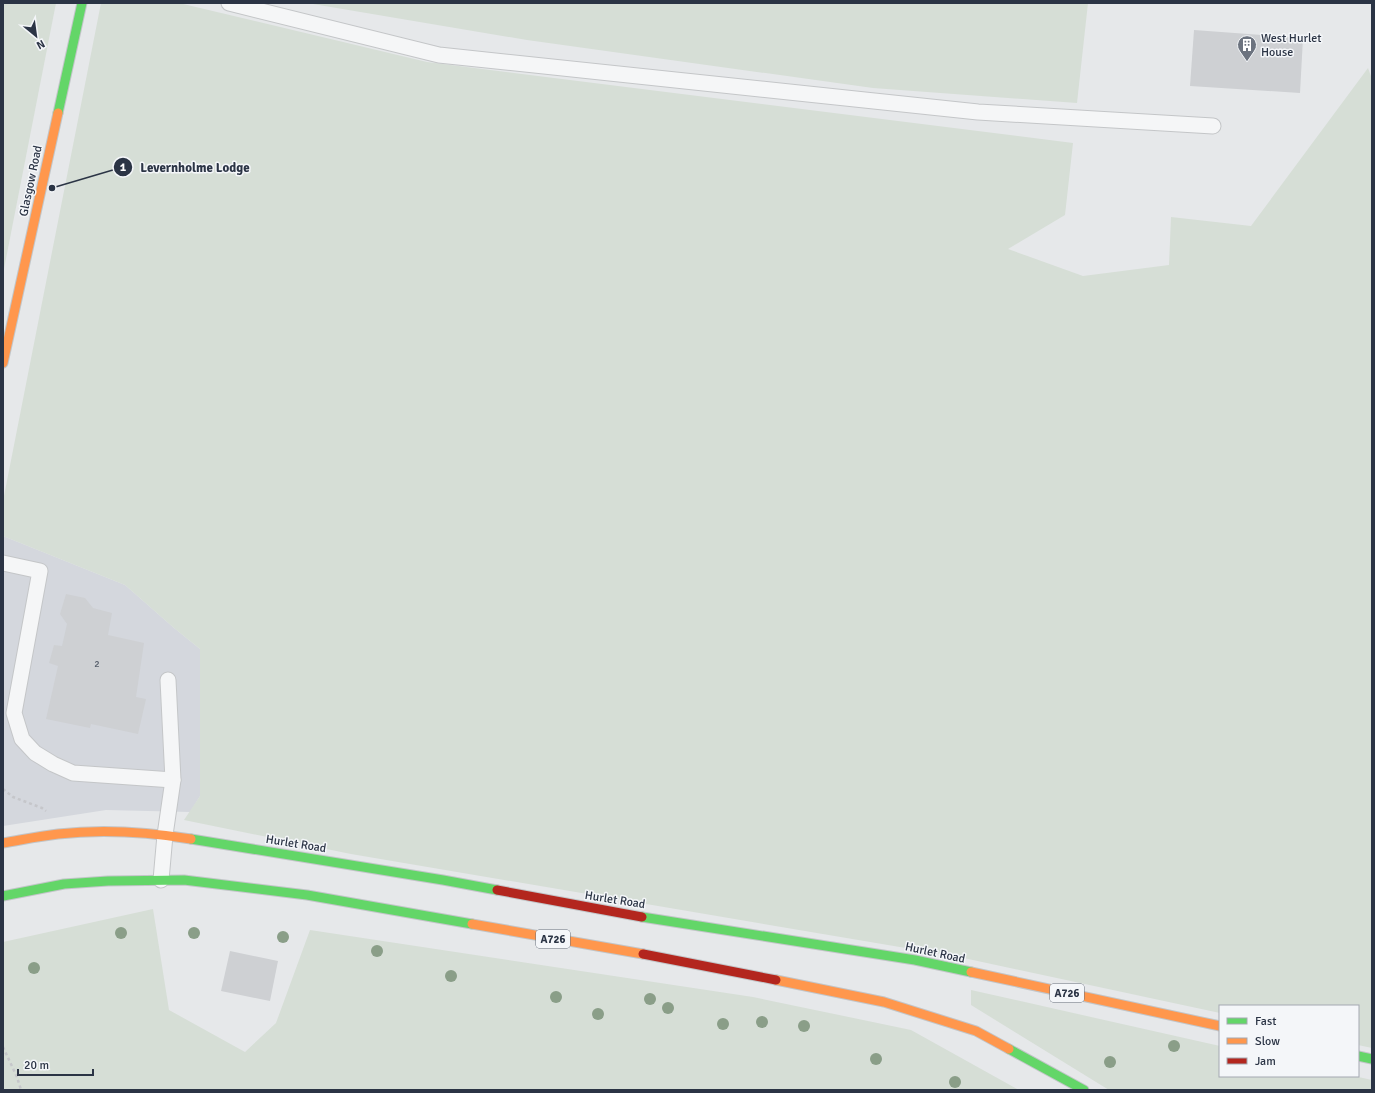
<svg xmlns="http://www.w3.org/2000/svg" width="1375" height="1093" font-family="Signika,sans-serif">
	<rect width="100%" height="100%" fill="#e6e8ea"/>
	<!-- built -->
	<polygon fill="#d4d7dd" points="3,536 125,585 174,628 200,649 200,796 190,812 106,810 3,826"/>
	<!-- green -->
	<g fill="#d6ded6">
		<polygon points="3,3 56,3 3,274"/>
		<polygon points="101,3 179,3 427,62 1073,143 1065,215 1008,249 1083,276 1169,265 1171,217 1251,226 1368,68 1372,79 1372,1048 1358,1045 1358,1006 1220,1006 1220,1013 959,957 351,854 184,820 200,796 200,649 174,628 125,585 3,536 3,501"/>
		<polygon points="307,3 1088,3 1077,103 873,88 527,40"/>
		<polygon points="153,909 169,1010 245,1052 276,1023 310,930 753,997 911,1030 1019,1090 3,1090 3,942"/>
		<polygon points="971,990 1220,1046 1220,1076 1354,1076 1372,1080 1372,1090 1109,1090 971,1005"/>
	</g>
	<!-- building -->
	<g fill="#ced0d3">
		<polygon points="1194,30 1303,38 1300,93 1190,86"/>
		<polygon points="66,594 85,598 93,608 112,613 108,635 144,643 136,697 146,699 138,734 91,724 90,728 46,719 58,666 49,663 54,645 62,646 67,624 60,614"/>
		<polygon points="230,951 278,961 270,1001 221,991"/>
	</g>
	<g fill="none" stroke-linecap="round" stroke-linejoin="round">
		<!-- lane casing -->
		<g stroke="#c4c6c8" stroke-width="17">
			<g id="lane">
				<polyline points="229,3 439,55 978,112 1213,126"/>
				<polyline points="3,563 40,571 14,713 22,739 35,753 53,764 73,773 173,780"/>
				<polyline points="161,880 165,835 173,780 168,680"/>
			</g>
		</g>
		<!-- fast casing -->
		<g stroke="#c2c5c8" stroke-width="11">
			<g id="fast">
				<polyline points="58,113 82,3"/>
				<polyline points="191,839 443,880 497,890"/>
				<polyline points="3,896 64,884 108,881 184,880 307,895 472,924"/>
				<polyline points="642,917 915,960 971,972"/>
				<polyline points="1009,1049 1084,1090"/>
				<polyline points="1358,1056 1372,1059"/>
			</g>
		</g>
		<!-- slow casing -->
		<g stroke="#c2c5c8" stroke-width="11">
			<g id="slow">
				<polyline points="3,363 58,113"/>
				<path d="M3,843c18,-3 37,-7 55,-9 43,-5 90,-2 133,5"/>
				<polyline points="472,924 643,954"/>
				<polyline points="971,972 1220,1026"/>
				<polyline points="776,980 884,1002 976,1031 1009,1049"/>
			</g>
		</g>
		<!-- jam casing -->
		<g stroke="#c2c5c8" stroke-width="11">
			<g id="jam">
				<polyline points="497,890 642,917"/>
				<polyline points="643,954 776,980"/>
			</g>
		</g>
		<!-- path -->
		<g stroke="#c5c6ca" stroke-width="2.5" stroke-dasharray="3 3" stroke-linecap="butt">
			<polyline points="3,789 13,797 42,808 46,811"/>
			<polyline points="3,1047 17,1077 21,1090"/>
		</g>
		<!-- lane -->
		<use href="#lane" stroke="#f5f6f7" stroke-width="15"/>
		<!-- fast -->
		<use href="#fast" stroke="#63d668" stroke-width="9"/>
		<!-- slow -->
		<use href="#slow" stroke="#ff974d" stroke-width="9"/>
		<!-- jam -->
		<use href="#jam" stroke="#b3261e" stroke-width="9"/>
	</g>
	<!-- trees -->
	<g fill="#8a9e88">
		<circle cx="121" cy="933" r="6"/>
		<circle cx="194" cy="933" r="6"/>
		<circle cx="283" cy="937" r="6"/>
		<circle cx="377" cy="951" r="6"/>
		<circle cx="34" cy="968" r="6"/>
		<circle cx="451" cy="976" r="6"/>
		<circle cx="556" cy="997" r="6"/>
		<circle cx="650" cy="999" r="6"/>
		<circle cx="668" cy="1008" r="6"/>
		<circle cx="598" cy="1014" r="6"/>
		<circle cx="762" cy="1022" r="6"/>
		<circle cx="723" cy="1024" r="6"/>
		<circle cx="804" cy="1026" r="6"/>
		<circle cx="1174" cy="1046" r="6"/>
		<circle cx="876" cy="1059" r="6"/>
		<circle cx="1110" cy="1062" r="6"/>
		<circle cx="955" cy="1082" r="6"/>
	</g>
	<!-- icons -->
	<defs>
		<g id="building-pin" transform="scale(1)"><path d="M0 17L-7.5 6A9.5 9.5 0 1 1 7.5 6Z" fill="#6c737f" stroke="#f4f6f9"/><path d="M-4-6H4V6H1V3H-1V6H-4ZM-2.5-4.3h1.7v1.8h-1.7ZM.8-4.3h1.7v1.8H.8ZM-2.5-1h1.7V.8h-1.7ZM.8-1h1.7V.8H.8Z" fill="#fff"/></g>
	</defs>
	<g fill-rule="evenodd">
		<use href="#building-pin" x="1247" y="45"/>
	</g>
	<g text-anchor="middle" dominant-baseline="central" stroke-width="3" stroke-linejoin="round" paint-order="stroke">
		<!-- number labels -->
		<g font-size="10" fill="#545c69">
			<text x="97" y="664">2</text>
		</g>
		<!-- shield labels -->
		<g fill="#f4f6f9" stroke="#676e7b" stroke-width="1">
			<rect x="536" y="930" width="34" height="18" rx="3"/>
			<rect x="1050" y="984" width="34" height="18" rx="3"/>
		</g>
		<g font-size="11" font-weight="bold" fill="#2b3445">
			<text x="553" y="939">A726</text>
			<text x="1067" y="993">A726</text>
		</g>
		<!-- poi labels -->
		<g font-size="12" fill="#2b3445" stroke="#f4f6f9" text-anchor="start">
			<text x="1261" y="38">West Hurlet<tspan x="1261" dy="14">House</tspan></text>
		</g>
		<!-- street labels -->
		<g font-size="12" fill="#2b3445" stroke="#f4f6f9">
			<text transform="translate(31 181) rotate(-78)">Glasgow Road</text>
			<text transform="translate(296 844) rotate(9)">Hurlet Road</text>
			<text transform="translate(615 900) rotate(9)">Hurlet Road</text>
			<text transform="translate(935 953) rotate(12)">Hurlet Road</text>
		</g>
	</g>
	<!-- callouts -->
	<path fill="none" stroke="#2b3445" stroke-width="1.5" d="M52 188L123 167"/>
	<g fill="#2b3445" stroke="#f4f6f9" stroke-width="1.5">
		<circle cx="52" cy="188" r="4"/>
		<circle cx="123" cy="167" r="10"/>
	</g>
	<g font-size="12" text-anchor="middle" font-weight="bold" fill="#fff">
		<text x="123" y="171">1</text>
	</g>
	<g font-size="13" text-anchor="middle" font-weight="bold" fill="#2b3445" stroke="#f4f6f9" stroke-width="3" stroke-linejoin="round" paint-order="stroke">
		<text x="195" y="172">Levernholme Lodge</text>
	</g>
	<!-- border -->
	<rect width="1375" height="1093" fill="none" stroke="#2b3445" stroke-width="8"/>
	<!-- legend -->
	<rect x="1219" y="1005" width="140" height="72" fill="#f4f6f9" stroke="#a4a8b1"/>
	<rect x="1227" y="1018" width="20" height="6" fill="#63d668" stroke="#a4a8b1"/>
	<text x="1255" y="1025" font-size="12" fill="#2b3445">Fast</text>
	<rect x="1227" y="1038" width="20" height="6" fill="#ff974d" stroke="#a4a8b1"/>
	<text x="1255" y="1045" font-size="12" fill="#2b3445">Slow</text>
	<rect x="1227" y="1058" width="20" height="6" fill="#b3261e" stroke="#a4a8b1"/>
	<text x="1255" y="1065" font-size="12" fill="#2b3445">Jam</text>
	<!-- north arrow -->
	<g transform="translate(36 36) rotate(151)" stroke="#f4f6f9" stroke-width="3" paint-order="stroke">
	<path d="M0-3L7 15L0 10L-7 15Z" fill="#2b3445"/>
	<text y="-6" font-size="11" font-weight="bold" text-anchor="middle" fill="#2b3445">N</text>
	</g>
	<!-- scale -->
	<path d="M18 1069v6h75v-6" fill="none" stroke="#2b3445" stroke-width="2"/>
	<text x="24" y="1069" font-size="12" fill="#2b3445" stroke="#f4f6f9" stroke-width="3" paint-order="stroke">20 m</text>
</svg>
